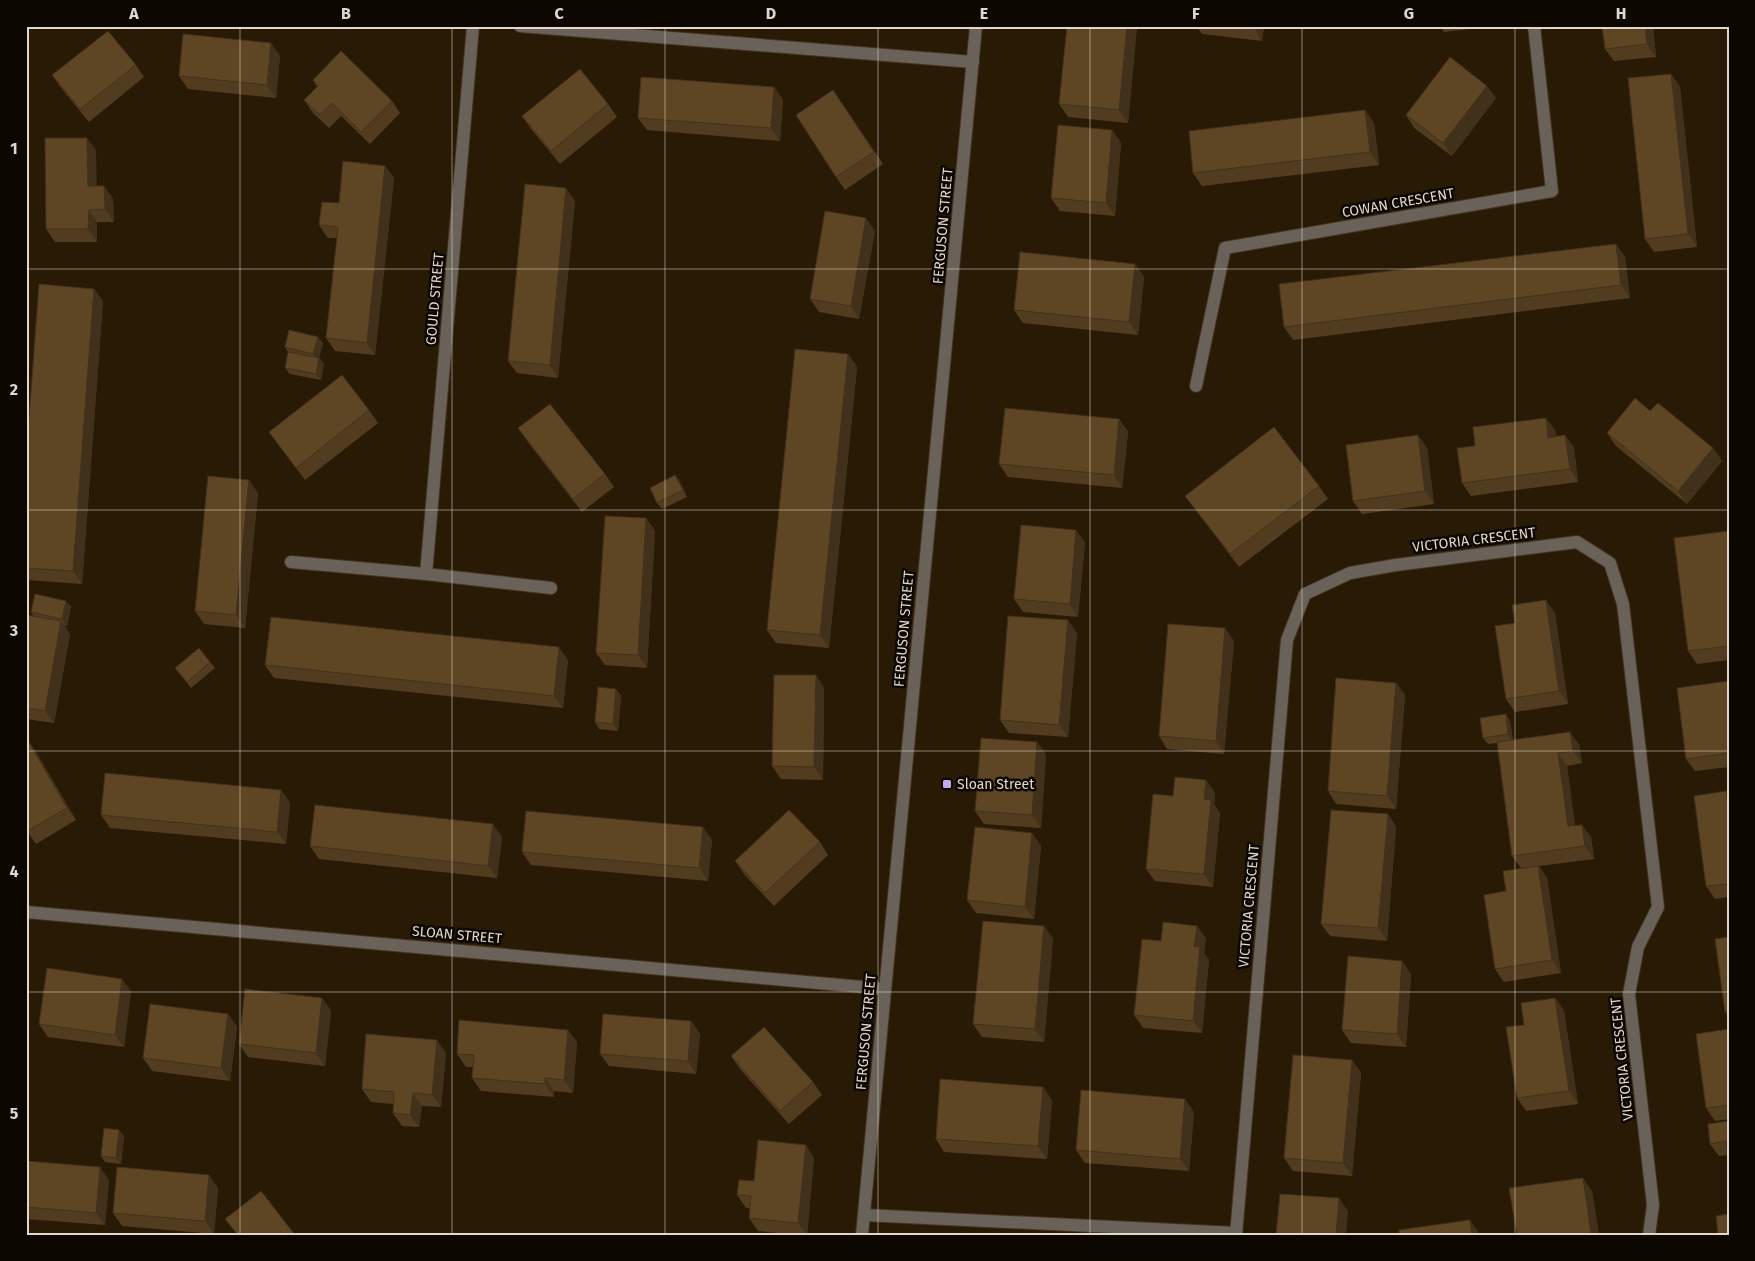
<svg xmlns="http://www.w3.org/2000/svg" width="1755" height="1261" font-family="'Fira Sans',sans-serif">
	<rect width="100%" height="100%" fill="#291a06"/>
	<g fill="none" stroke-linecap="round" stroke-linejoin="round">
		<!-- minor casing -->
		<g stroke="#433422" stroke-width="14">
			<g id="minor">
				<polyline points="520,26 973,62"/>
				<polyline points="1196,386 1225,248 1552,191 1534,26"/>
				<polyline points="291,562 426,574 551,588"/>
				<polyline points="426,574 473,26"/>
				<polyline points="26,912 885,989"/>
				<polyline points="864,1215 1236,1233"/>
				<polyline points="862,1235 976,26"/>
				<polyline points="1236,1235 1287,640 1305,594 1350,573 1396,565 1577,542 1610,563 1623,604 1658,907 1638,947 1629,994 1653,1205 1649,1235"/>
			</g>
		</g>
		<!-- minor -->
		<use href="#minor" stroke="#6a6259" stroke-width="12"/>
	</g>
	<!-- wall -->
	<g fill="#513c20">
		<polygon points="1067,26 1137,26 1128,123 1068,117 1059,104"/>
		<polygon points="1196,26 1264,26 1262,41 1202,34"/>
		<polygon points="1440,26 1487,26 1487,27 1444,32"/>
		<polygon points="1602,26 1653,26 1656,57 1614,61 1605,49"/>
		<polygon points="280,56 276,98 188,89 179,76"/>
		<polygon points="136,65 144,77 89,122 61,88 52,75"/>
		<polygon points="1671,74 1680,87 1697,247 1654,252 1645,239"/>
		<polygon points="313,80 392,101 400,113 370,144 341,116 329,128 313,113 304,100 317,87"/>
		<polygon points="774,87 783,100 780,141 647,130 638,118"/>
		<polygon points="1496,98 1452,156 1414,128 1406,115"/>
		<polygon points="842,103 883,164 845,190 836,177"/>
		<polygon points="608,104 617,117 560,164 531,129 522,116"/>
		<polygon points="1374,123 1379,165 1202,186 1193,173"/>
		<polygon points="1112,130 1121,143 1115,216 1060,211 1051,198"/>
		<polygon points="96,150 96,186 104,186 113,199 114,222 97,222 97,242 55,242 46,229"/>
		<polygon points="385,166 394,178 375,355 335,351 326,338 337,238 328,238 319,225 339,203"/>
		<polygon points="575,201 558,378 517,373 508,361"/>
		<polygon points="875,231 859,319 819,312 810,299"/>
		<polygon points="1616,244 1625,257 1630,298 1293,340 1284,327"/>
		<polygon points="1135,264 1144,277 1138,335 1023,323 1014,310"/>
		<polygon points="94,289 103,301 82,584 27,580 26,579 26,459"/>
		<polygon points="323,343 319,358 324,364 321,380 290,374 285,368 288,352 285,347"/>
		<polygon points="848,354 857,367 829,648 776,643 767,630"/>
		<polygon points="369,410 378,423 305,480 269,432"/>
		<polygon points="1650,411 1713,448 1722,461 1687,504 1616,446 1607,433"/>
		<polygon points="1119,419 1128,432 1122,488 1008,477 999,464"/>
		<polygon points="518,428 605,474 614,487 582,512 527,441"/>
		<polygon points="1555,430 1556,436 1565,435 1574,448 1578,482 1471,496 1462,483 1475,446"/>
		<polygon points="1427,448 1434,504 1362,514 1353,501"/>
		<polygon points="675,475 680,482 687,497 662,509 657,503"/>
		<polygon points="1319,486 1328,499 1239,567 1185,496"/>
		<polygon points="258,493 245,628 204,624 195,611"/>
		<polygon points="646,518 655,531 647,668 605,665 596,653"/>
		<polygon points="1729,531 1729,660 1697,664 1688,651"/>
		<polygon points="1085,542 1078,617 1023,612 1014,599"/>
		<polygon points="71,607 67,626 64,625 70,634 54,723 26,719 26,615 34,617 31,612"/>
		<polygon points="1555,613 1568,704 1515,712 1506,699 1515,623"/>
		<polygon points="1077,633 1068,737 1009,733 1000,720"/>
		<polygon points="1234,641 1224,754 1167,749 1159,736"/>
		<polygon points="568,660 563,708 274,678 265,665"/>
		<polygon points="210,662 215,668 191,688 175,668"/>
		<polygon points="1729,681 1729,767 1695,771 1686,759"/>
		<polygon points="1396,683 1405,695 1396,809 1336,804 1328,791"/>
		<polygon points="824,688 823,780 781,779 772,766"/>
		<polygon points="616,689 621,696 618,731 599,729 595,722"/>
		<polygon points="1506,714 1510,721 1513,740 1570,732 1579,745 1582,763 1567,766 1575,826 1591,837 1594,859 1539,866 1547,878 1561,973 1504,982 1495,969 1506,891 1521,868 1512,856 1497,743 1488,744 1483,738"/>
		<polygon points="27,739 36,752 76,820 36,844 26,830"/>
		<polygon points="1046,754 1041,828 984,824 975,811"/>
		<polygon points="1206,780 1215,793 1214,804 1220,813 1213,887 1155,881 1146,869 1173,796"/>
		<polygon points="281,790 290,803 286,844 110,828 101,815"/>
		<polygon points="1726,791 1729,795 1729,897 1715,899 1706,886"/>
		<polygon points="1388,814 1396,827 1387,941 1330,936 1321,924"/>
		<polygon points="1032,833 1041,846 1034,919 976,913 967,900"/>
		<polygon points="502,837 497,878 319,859 310,846"/>
		<polygon points="712,840 708,881 531,865 522,852"/>
		<polygon points="820,842 828,855 774,906 744,874 735,861"/>
		<polygon points="1053,938 1044,1042 982,1037 973,1024"/>
		<polygon points="1206,938 1204,953 1209,960 1202,1033 1143,1028 1134,1015 1161,941"/>
		<polygon points="1411,974 1406,1047 1351,1043 1342,1030"/>
		<polygon points="131,991 124,1047 48,1037 39,1024"/>
		<polygon points="322,998 331,1011 325,1066 248,1057 239,1044"/>
		<polygon points="1555,998 1564,1011 1578,1104 1526,1111 1517,1098 1524,1025"/>
		<polygon points="1729,1011 1729,1017 1725,1012"/>
		<polygon points="228,1014 237,1027 230,1081 152,1071 143,1058"/>
		<polygon points="691,1021 700,1034 696,1074 609,1066 600,1054"/>
		<polygon points="1729,1029 1729,1119 1715,1121 1706,1108"/>
		<polygon points="568,1030 577,1042 573,1093 554,1091 554,1097 481,1091 472,1078 473,1067 466,1067 457,1054"/>
		<polygon points="446,1053 441,1107 422,1106 419,1127 402,1126 393,1113 393,1104 371,1102 362,1089"/>
		<polygon points="731,1056 813,1082 822,1095 789,1124 740,1069"/>
		<polygon points="1352,1060 1361,1073 1352,1176 1293,1171 1284,1158"/>
		<polygon points="1052,1100 1047,1159 944,1152 936,1139"/>
		<polygon points="1194,1112 1189,1171 1085,1163 1076,1150"/>
		<polygon points="1729,1121 1728,1155 1719,1156 1710,1144"/>
		<polygon points="124,1136 121,1164 105,1162 101,1156"/>
		<polygon points="814,1158 807,1235 799,1235 758,1231 749,1218 750,1208 746,1208 737,1195 754,1181"/>
		<polygon points="26,1161 109,1180 105,1225 26,1219"/>
		<polygon points="218,1188 214,1234 122,1226 113,1213"/>
		<polygon points="1592,1191 1599,1235 1517,1235"/>
	</g>
	<!-- shaded-wall -->
	<g fill="#42311a">
		<polygon points="1127,26 1137,26 1128,123 1119,110"/>
		<polygon points="1254,26 1264,26 1262,41 1254,28"/>
		<polygon points="1645,26 1653,26 1656,57 1647,44"/>
		<polygon points="271,43 280,56 276,98 267,85"/>
		<polygon points="1671,74 1680,87 1697,247 1688,234"/>
		<polygon points="1487,86 1496,98 1452,156 1443,143"/>
		<polygon points="774,87 783,100 780,141 771,128"/>
		<polygon points="1365,110 1374,123 1379,165 1370,152"/>
		<polygon points="1112,130 1121,143 1115,216 1106,203"/>
		<polygon points="87,138 96,150 97,199 88,186"/>
		<polygon points="385,166 394,178 375,355 367,343"/>
		<polygon points="104,186 113,199 114,222 105,209"/>
		<polygon points="566,188 575,201 558,378 550,365"/>
		<polygon points="89,210 97,222 97,242 88,229"/>
		<polygon points="866,218 875,231 859,319 851,306"/>
		<polygon points="1616,244 1625,257 1630,298 1621,285"/>
		<polygon points="1135,264 1144,277 1138,335 1129,322"/>
		<polygon points="94,289 103,301 82,584 73,571"/>
		<polygon points="318,337 323,343 318,361 313,354"/>
		<polygon points="848,354 857,367 829,648 820,635"/>
		<polygon points="319,358 324,364 321,380 316,374"/>
		<polygon points="1546,418 1555,430 1557,450 1548,438"/>
		<polygon points="1119,419 1128,432 1122,488 1114,475"/>
		<polygon points="1418,435 1427,448 1434,504 1425,491"/>
		<polygon points="1565,435 1574,448 1578,482 1570,469"/>
		<polygon points="1713,448 1722,461 1687,504 1678,491"/>
		<polygon points="675,475 680,482 687,497 683,490"/>
		<polygon points="249,480 258,493 245,628 236,615"/>
		<polygon points="646,518 655,531 647,668 638,655"/>
		<polygon points="1076,530 1085,542 1078,617 1070,604"/>
		<polygon points="1546,600 1555,613 1568,704 1559,691"/>
		<polygon points="66,601 71,607 67,626 62,619"/>
		<polygon points="1068,620 1077,633 1068,737 1059,725"/>
		<polygon points="61,621 70,634 54,723 45,711"/>
		<polygon points="1225,628 1234,641 1224,754 1216,741"/>
		<polygon points="559,647 568,660 563,708 554,696"/>
		<polygon points="816,675 824,688 823,780 814,767"/>
		<polygon points="1396,683 1405,695 1396,809 1387,796"/>
		<polygon points="616,689 621,696 618,731 613,724"/>
		<polygon points="1506,714 1510,721 1513,741 1508,734"/>
		<polygon points="1570,732 1579,745 1582,763 1573,751"/>
		<polygon points="27,739 36,752 76,820 67,808"/>
		<polygon points="1037,742 1046,754 1041,828 1032,815"/>
		<polygon points="1558,753 1567,766 1577,839 1568,826"/>
		<polygon points="1206,780 1215,793 1214,804 1220,813 1213,887 1204,874 1204,799"/>
		<polygon points="281,790 290,803 286,844 277,832"/>
		<polygon points="1726,791 1729,795 1729,809 1728,808"/>
		<polygon points="1388,814 1396,827 1387,941 1378,928"/>
		<polygon points="493,824 502,837 497,878 488,866"/>
		<polygon points="1582,825 1591,837 1594,859 1585,846"/>
		<polygon points="703,827 712,840 708,881 699,868"/>
		<polygon points="1032,833 1041,846 1034,919 1025,907"/>
		<polygon points="1538,866 1547,878 1561,973 1552,960"/>
		<polygon points="1044,926 1053,938 1044,1042 1035,1029"/>
		<polygon points="1197,926 1206,938 1204,953 1209,960 1202,1033 1193,1021 1194,947"/>
		<polygon points="1402,961 1411,974 1406,1047 1397,1034"/>
		<polygon points="122,979 131,991 124,1047 115,1035"/>
		<polygon points="322,998 331,1011 325,1066 316,1053"/>
		<polygon points="1555,998 1564,1011 1578,1104 1569,1091"/>
		<polygon points="228,1014 237,1027 230,1081 221,1068"/>
		<polygon points="691,1021 700,1034 696,1074 688,1061"/>
		<polygon points="568,1030 577,1042 573,1093 564,1080"/>
		<polygon points="437,1040 446,1053 441,1107 432,1095"/>
		<polygon points="1352,1060 1361,1073 1352,1176 1343,1163"/>
		<polygon points="545,1078 554,1091 554,1097 545,1084"/>
		<polygon points="1043,1087 1052,1100 1047,1159 1038,1146"/>
		<polygon points="413,1093 422,1106 419,1127 410,1115"/>
		<polygon points="1185,1099 1194,1112 1189,1171 1180,1159"/>
		<polygon points="119,1130 124,1136 121,1164 116,1158"/>
		<polygon points="806,1145 814,1158 807,1235 798,1223"/>
		<polygon points="100,1167 109,1180 105,1225 96,1213"/>
		<polygon points="209,1175 218,1188 214,1234 205,1221"/>
		<polygon points="1583,1178 1592,1191 1599,1235 1593,1235 1591,1233"/>
		<polygon points="1339,1198 1348,1211 1346,1235 1336,1235"/>
		<polygon points="1470,1220 1479,1233 1479,1235 1472,1235"/>
	</g>
	<!-- building -->
	<g fill="#5e4625" stroke="#42311a">
		<polygon points="1067,26 1127,26 1119,110 1059,104"/>
		<polygon points="1234,26 1254,26 1254,28"/>
		<polygon points="1602,26 1645,26 1647,44 1605,49"/>
		<polygon points="108,31 136,65 80,109 52,75"/>
		<polygon points="183,34 271,43 267,85 179,76"/>
		<polygon points="341,51 392,101 361,132 332,103 320,115 304,100 318,86 313,80"/>
		<polygon points="1450,57 1487,86 1443,143 1406,115"/>
		<polygon points="580,69 608,104 551,151 522,116"/>
		<polygon points="1671,74 1688,234 1645,239 1628,78"/>
		<polygon points="641,77 774,87 771,128 638,118"/>
		<polygon points="833,90 874,152 836,177 796,115"/>
		<polygon points="1365,110 1370,152 1193,173 1189,131"/>
		<polygon points="1058,125 1112,130 1106,203 1051,198"/>
		<polygon points="45,138 87,138 88,186 104,186 105,209 89,210 88,229 46,229"/>
		<polygon points="343,161 385,166 367,343 326,338 338,227 319,225 322,202 339,203"/>
		<polygon points="525,184 566,188 550,365 508,361"/>
		<polygon points="825,211 866,218 851,306 810,299"/>
		<polygon points="1616,244 1621,285 1284,327 1279,284"/>
		<polygon points="1020,252 1135,264 1129,322 1014,310"/>
		<polygon points="39,284 94,289 73,571 26,568 26,459"/>
		<polygon points="289,330 318,337 313,354 285,347"/>
		<polygon points="795,349 848,354 820,635 767,630"/>
		<polygon points="288,352 319,358 316,374 285,368"/>
		<polygon points="342,375 369,410 296,468 269,432"/>
		<polygon points="1635,398 1650,411 1658,403 1713,448 1678,491 1607,433"/>
		<polygon points="550,404 605,474 573,499 518,428"/>
		<polygon points="1005,408 1119,419 1114,475 999,464"/>
		<polygon points="1546,418 1548,438 1565,435 1570,469 1462,483 1457,448 1475,446 1473,427"/>
		<polygon points="1274,427 1319,486 1230,554 1185,496"/>
		<polygon points="1418,435 1425,491 1353,501 1346,445"/>
		<polygon points="675,475 683,490 657,503 650,488"/>
		<polygon points="208,476 249,480 236,615 195,611"/>
		<polygon points="605,516 646,518 638,655 596,653"/>
		<polygon points="1021,525 1076,530 1070,604 1014,599"/>
		<polygon points="1729,531 1729,646 1688,651 1674,538"/>
		<polygon points="35,594 66,601 62,619 31,612"/>
		<polygon points="1546,600 1559,691 1506,699 1495,626 1515,623 1512,605"/>
		<polygon points="26,615 61,621 45,711 26,708"/>
		<polygon points="1008,616 1068,620 1059,725 1000,720"/>
		<polygon points="271,617 559,647 554,696 265,665"/>
		<polygon points="1168,624 1225,628 1216,741 1159,736"/>
		<polygon points="199,648 210,662 187,682 175,668"/>
		<polygon points="774,675 816,675 814,767 772,766"/>
		<polygon points="1336,678 1396,683 1387,796 1328,791"/>
		<polygon points="1729,681 1729,753 1686,759 1677,688"/>
		<polygon points="598,687 616,689 613,724 595,722"/>
		<polygon points="1506,714 1508,734 1483,738 1480,718"/>
		<polygon points="1570,732 1573,751 1558,753 1568,826 1582,825 1585,846 1512,856 1497,742"/>
		<polygon points="981,738 1037,742 1032,815 975,811"/>
		<polygon points="26,739 27,739 67,808 27,831"/>
		<polygon points="105,773 281,790 277,832 101,815"/>
		<polygon points="1175,777 1206,780 1204,799 1211,800 1204,874 1146,869 1153,794 1173,796"/>
		<polygon points="1726,791 1729,808 1729,884 1706,886 1694,796"/>
		<polygon points="315,805 493,824 488,866 310,846"/>
		<polygon points="789,810 820,842 765,893 735,861"/>
		<polygon points="1331,810 1388,814 1378,928 1321,924"/>
		<polygon points="526,811 703,827 699,868 522,852"/>
		<polygon points="975,827 1032,833 1025,907 967,900"/>
		<polygon points="1538,866 1552,960 1495,969 1484,895 1506,891 1503,871"/>
		<polygon points="983,921 1044,926 1035,1029 973,1024"/>
		<polygon points="1163,922 1197,926 1194,947 1200,947 1193,1021 1134,1015 1142,939 1161,941"/>
		<polygon points="1729,937 1729,1011 1725,1012 1715,939"/>
		<polygon points="1348,956 1402,961 1397,1034 1342,1030"/>
		<polygon points="47,968 122,979 115,1035 39,1024"/>
		<polygon points="245,989 322,998 316,1053 239,1044"/>
		<polygon points="1555,998 1569,1091 1517,1098 1506,1027 1524,1025 1521,1003"/>
		<polygon points="150,1004 228,1014 221,1068 143,1058"/>
		<polygon points="603,1014 691,1021 688,1061 600,1054"/>
		<polygon points="459,1020 568,1030 564,1080 545,1078 545,1084 472,1078 474,1055 457,1054"/>
		<polygon points="764,1027 813,1082 780,1111 731,1056"/>
		<polygon points="1729,1029 1729,1105 1706,1108 1696,1034"/>
		<polygon points="366,1034 437,1040 432,1095 413,1093 410,1115 393,1113 394,1092 362,1089"/>
		<polygon points="1293,1055 1352,1060 1343,1163 1284,1158"/>
		<polygon points="940,1079 1043,1087 1038,1146 936,1139"/>
		<polygon points="1081,1090 1185,1099 1180,1159 1076,1150"/>
		<polygon points="1729,1121 1729,1164 1726,1141 1710,1144 1708,1124"/>
		<polygon points="104,1128 119,1130 116,1158 101,1156"/>
		<polygon points="758,1140 806,1145 798,1223 749,1218 751,1196 737,1195 739,1180 754,1181"/>
		<polygon points="26,1161 100,1167 96,1213 26,1207"/>
		<polygon points="117,1167 209,1175 205,1221 113,1213"/>
		<polygon points="1583,1178 1591,1233 1577,1235 1517,1235 1509,1188"/>
		<polygon points="261,1191 295,1235 238,1235 225,1219"/>
		<polygon points="1280,1194 1339,1198 1336,1235 1276,1235"/>
		<polygon points="1729,1214 1729,1235 1718,1235 1716,1216"/>
		<polygon points="1470,1220 1472,1235 1399,1235 1399,1230"/>
		<polygon points="453,1233 481,1235 453,1235"/>
	</g>
	<!-- grid -->
	<path fill="none" stroke="#e1d7cb" stroke-width="1" stroke-opacity="0.55" d="M240,26v1209M452,26v1209M665,26v1209M878,26v1209M1090,26v1209M1302,26v1209M1515,26v1209M26,269h1703M26,510h1703M26,751h1703M26,992h1703"/>
	<!-- markers -->
	<rect fill="#c7a6ef" stroke="#0d0702" stroke-width="2" x="942" y="779" width="10" height="10" rx="2.5"/>
	<g text-anchor="middle" dominant-baseline="central" stroke-width="5" stroke-linejoin="round" paint-order="stroke">
		<!-- street labels -->
		<g font-size="14" fill="#e1d7cb" stroke="#0d0702">
			<text transform="translate(1398 203) rotate(-10)">COWAN CRESCENT</text>
			<text transform="translate(943 226) rotate(-85)">FERGUSON STREET</text>
			<text transform="translate(435 299) rotate(-85)">GOULD STREET</text>
			<text transform="translate(1474 540) rotate(-7)">VICTORIA CRESCENT</text>
			<text transform="translate(904 629) rotate(-85)">FERGUSON STREET</text>
			<text transform="translate(1249 906) rotate(-85)">VICTORIA CRESCENT</text>
			<text transform="translate(457 935) rotate(5)">SLOAN STREET</text>
			<text transform="translate(866 1032) rotate(-85)">FERGUSON STREET</text>
			<text transform="translate(1622 1059) rotate(-96)">VICTORIA CRESCENT</text>
		</g>
		<!-- poi labels -->
		<g font-size="14" fill="#e1d7cb" stroke="#0d0702" text-anchor="start">
			<text x="957" y="784">Sloan Street</text>
		</g>
	</g>
	<!-- border -->
	<rect width="1755" height="1261" fill="none" stroke="#0d0702" stroke-width="55"/>
	<rect x="28" y="28" width="1700" height="1206" fill="none" stroke="#e1d7cb" stroke-width="2"/>
	<g font-size="16" text-anchor="middle" font-weight="bold" fill="#e1d7cb">
		<text x="134" y="19">A</text>
		<text x="346" y="19">B</text>
		<text x="559" y="19">C</text>
		<text x="771" y="19">D</text>
		<text x="984" y="19">E</text>
		<text x="1196" y="19">F</text>
		<text x="1409" y="19">G</text>
		<text x="1621" y="19">H</text>
		<text x="14" y="154">1</text>
		<text x="14" y="395">2</text>
		<text x="14" y="636">3</text>
		<text x="14" y="877">4</text>
		<text x="14" y="1119">5</text>
	</g>
</svg>
